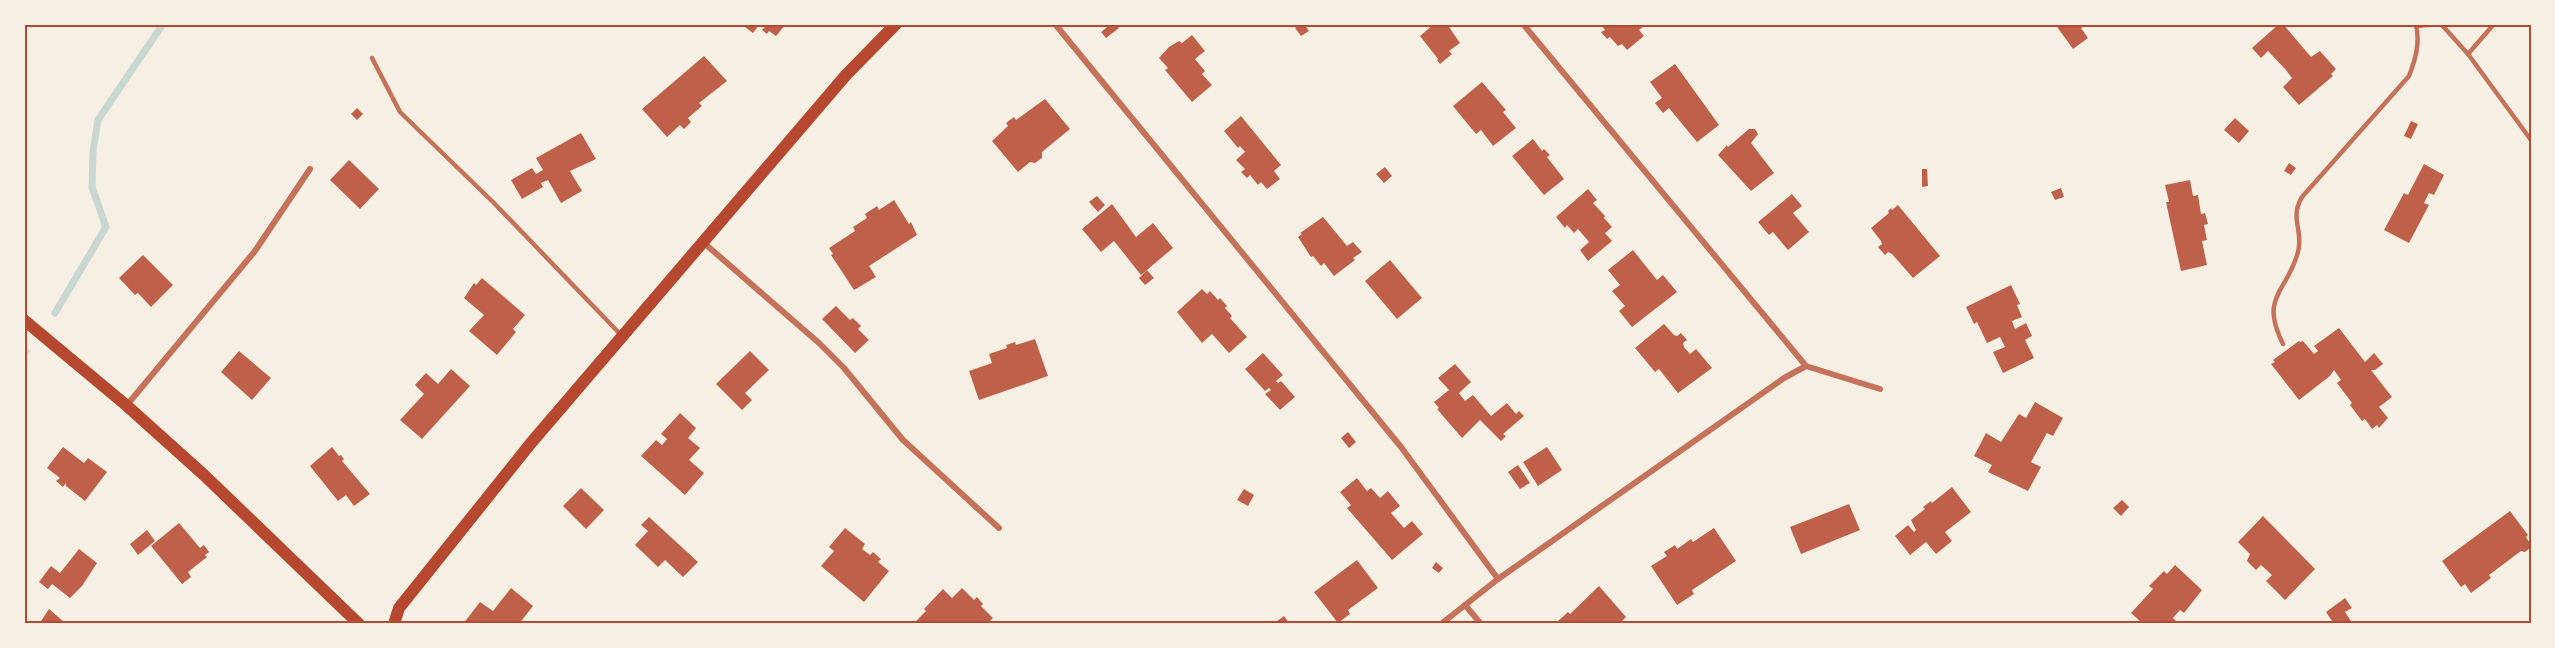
<svg xmlns="http://www.w3.org/2000/svg" width="2555" height="648" font-family="Lato,sans-serif">
	<rect width="100%" height="100%" fill="#f6efe4"/>
	<g fill="none" stroke-linecap="round" stroke-linejoin="round">
		<!-- stream -->
		<g stroke="#c9d6d2" stroke-width="7">
			<polyline points="55,313 106,227 92,187 93,151 98,120 163,24"/>
			<polyline points="24,354 26,351"/>
		</g>
	</g>
	<!-- building -->
	<g fill="#bf614a">
		<polygon points="741,24 760,24 753,33"/>
		<polygon points="761,24 786,24 776,36 769,31 767,34 762,30 765,27"/>
		<polygon points="1111,24 1115,24 1119,28 1106,38 1101,32"/>
		<polygon points="1301,24 1304,24 1309,31 1301,36 1295,28"/>
		<polygon points="1434,24 1447,24 1460,43 1449,51 1452,54 1440,64 1437,60 1438,59 1420,36"/>
		<polygon points="1600,24 1641,24 1643,27 1639,30 1644,36 1627,50 1622,44 1618,46 1610,37 1607,39 1601,32 1605,30"/>
		<polygon points="2055,24 2087,24 2081,28 2088,38 2073,49"/>
		<polygon points="2279,24 2283,24 2311,57 2320,51 2336,69 2331,74 2333,76 2299,105 2283,87 2292,78 2286,70 2268,51 2261,58 2252,48"/>
		<polygon points="1192,35 1205,51 1195,59 1205,71 1202,74 1212,85 1192,102 1165,70 1168,68 1159,58 1169,47 1179,41 1182,43"/>
		<polygon points="704,56 727,81 699,103 702,106 688,118 691,122 684,129 680,125 667,137 642,109"/>
		<polygon points="1675,64 1719,125 1697,142 1669,108 1663,113 1655,103 1662,98 1650,82"/>
		<polygon points="1482,82 1506,110 1503,112 1516,128 1493,146 1481,130 1476,134 1453,106"/>
		<polygon points="1045,99 1070,129 1042,152 1042,158 1035,163 1030,162 1018,172 992,141 1008,126 1006,123 1014,117 1016,120"/>
		<polygon points="357,108 363,114 357,120 351,114"/>
		<polygon points="1241,116 1281,165 1274,171 1280,179 1267,189 1261,182 1258,185 1250,175 1247,178 1241,172 1245,169 1236,160 1245,152 1240,146 1238,148 1224,131"/>
		<polygon points="2235,118 2249,131 2239,143 2224,130"/>
		<polygon points="2411,121 2418,124 2411,139 2404,136"/>
		<polygon points="1749,129 1755,129 1758,134 1751,143 1774,173 1751,191 1718,155 1727,145 1728,147"/>
		<polygon points="581,133 596,159 570,171 582,191 561,203 548,180 541,183 543,187 522,199 511,180 532,168 536,174 543,170 536,158"/>
		<polygon points="1533,139 1542,151 1544,149 1550,155 1547,157 1564,179 1544,195 1512,156"/>
		<polygon points="349,160 379,189 360,209 330,180"/>
		<polygon points="2289,163 2296,168 2291,175 2284,171"/>
		<polygon points="2424,164 2444,175 2434,195 2429,193 2424,203 2429,205 2409,243 2384,230 2404,193 2408,195"/>
		<polygon points="1385,167 1392,176 1384,183 1376,174"/>
		<polygon points="1922,169 1927,169 1928,186 1922,187"/>
		<polygon points="2190,180 2193,196 2198,195 2201,214 2205,213 2208,224 2204,225 2207,240 2202,241 2207,265 2181,271 2166,202 2169,202 2165,185"/>
		<polygon points="2061,188 2064,197 2055,200 2051,192"/>
		<polygon points="1588,189 1597,200 1593,203 1605,216 1604,218 1612,227 1605,233 1612,241 1588,261 1580,250 1589,242 1578,229 1574,233 1567,225 1565,228 1556,217"/>
		<polygon points="1792,194 1802,206 1793,213 1809,232 1788,250 1773,232 1769,235 1758,222"/>
		<polygon points="1097,196 1105,205 1098,212 1089,202"/>
		<polygon points="894,200 909,224 911,222 917,235 869,266 876,277 854,290 831,255 833,254 829,248 855,231 853,227 867,218 865,214 877,206 879,210"/>
		<polygon points="1112,204 1136,237 1153,223 1173,248 1141,275 1114,241 1101,252 1082,229"/>
		<polygon points="1898,205 1940,256 1913,278 1892,254 1888,252 1885,255 1878,247 1882,244 1881,241 1871,228 1889,213 1888,211 1891,208 1892,210"/>
		<polygon points="1323,217 1347,246 1353,242 1362,252 1353,258 1355,260 1334,276 1324,263 1321,266 1313,256 1311,257 1298,237 1302,234 1300,233"/>
		<polygon points="1633,250 1657,280 1663,275 1677,292 1632,327 1619,311 1625,306 1612,291 1620,285 1608,270"/>
		<polygon points="143,255 173,285 151,307 138,293 135,295 119,278"/>
		<polygon points="1390,260 1422,298 1397,319 1365,281"/>
		<polygon points="1147,270 1154,278 1145,285 1139,278"/>
		<polygon points="482,278 525,315 513,329 516,332 497,355 469,331 484,315 464,298 474,283 476,285"/>
		<polygon points="2011,285 2020,304 2017,305 2022,317 2012,321 2015,329 2026,323 2032,336 2025,340 2034,358 2003,373 1993,352 2005,347 2000,337 1987,343 1977,322 1974,324 1966,307"/>
		<polygon points="1202,289 1207,294 1210,291 1218,300 1220,298 1227,306 1225,308 1232,316 1230,318 1247,337 1229,353 1212,334 1202,343 1177,312"/>
		<polygon points="836,306 850,320 853,318 861,326 858,329 869,340 855,353 822,319"/>
		<polygon points="1664,324 1674,335 1677,336 1681,333 1687,340 1683,343 1684,347 1690,354 1696,349 1712,368 1678,393 1659,369 1655,372 1635,348"/>
		<polygon points="2339,328 2365,362 2374,353 2383,364 2375,370 2371,370 2392,397 2379,407 2388,418 2379,428 2377,425 2372,429 2365,419 2362,421 2350,405 2352,403 2337,383 2341,380 2334,370 2330,376 2299,400 2271,364 2275,362 2273,360 2299,341 2300,342 2303,341 2314,354 2318,351 2314,346"/>
		<polygon points="1035,339 1048,376 979,400 969,371 992,363 989,354 1007,348 1006,345 1015,342 1016,345"/>
		<polygon points="239,351 271,378 252,400 221,372"/>
		<polygon points="750,351 769,370 745,393 752,400 742,410 716,384"/>
		<polygon points="1263,353 1283,375 1276,381 1278,383 1281,381 1295,397 1280,410 1265,394 1271,390 1269,388 1265,391 1245,369"/>
		<polygon points="1455,364 1471,382 1459,393 1465,401 1473,395 1491,416 1507,403 1516,414 1519,411 1524,416 1503,434 1506,436 1501,441 1480,420 1462,438 1437,409 1439,408 1434,402 1449,390 1438,378"/>
		<polygon points="451,369 470,386 422,439 400,420 424,394 415,385 426,373 438,384"/>
		<polygon points="2035,402 2063,418 2053,436 2047,433 2031,462 2041,467 2028,491 1988,472 1992,465 1974,456 1986,433 2001,442 2019,414 2026,418"/>
		<polygon points="680,413 696,428 688,438 700,448 689,460 704,473 685,495 641,456 656,440 662,445 667,439 661,434"/>
		<polygon points="1348,432 1356,442 1349,448 1341,438"/>
		<polygon points="63,447 84,463 88,458 107,472 85,501 66,486 66,483 63,487 56,481 60,478 47,468"/>
		<polygon points="332,447 339,456 341,455 344,459 342,461 370,494 354,506 346,495 338,501 310,466"/>
		<polygon points="1547,447 1562,470 1538,486 1523,462"/>
		<polygon points="1518,465 1530,483 1520,489 1508,472"/>
		<polygon points="1357,478 1367,491 1371,488 1380,498 1388,491 1400,506 1391,513 1404,528 1412,521 1423,534 1392,560 1347,508 1351,505 1340,492"/>
		<polygon points="1952,487 1971,512 1945,532 1952,541 1936,554 1926,542 1910,555 1895,536 1908,525 1914,532 1916,530 1911,520 1925,509 1923,507 1931,501 1932,503"/>
		<polygon points="581,488 604,510 586,529 563,506"/>
		<polygon points="1244,489 1254,495 1248,506 1237,500"/>
		<polygon points="2122,500 2129,507 2121,516 2113,508"/>
		<polygon points="1849,504 1860,530 1801,554 1790,527"/>
		<polygon points="2510,511 2528,535 2526,537 2530,543 2530,548 2525,552 2521,551 2489,575 2491,578 2471,593 2465,584 2461,587 2442,561"/>
		<polygon points="2263,516 2315,569 2285,600 2266,581 2272,575 2261,565 2256,570 2247,561 2250,554 2238,542"/>
		<polygon points="649,517 698,562 683,577 665,560 658,567 635,545 648,531 641,525"/>
		<polygon points="179,523 200,548 204,545 209,552 205,555 207,557 188,572 191,577 182,584 151,546"/>
		<polygon points="845,528 865,544 862,549 870,555 873,552 881,559 878,562 889,571 864,602 821,566 834,551 829,547"/>
		<polygon points="1714,528 1736,561 1692,590 1694,594 1677,605 1651,566 1667,556 1664,552 1675,545 1677,549 1691,539 1693,542"/>
		<polygon points="147,530 155,541 138,555 130,544"/>
		<polygon points="79,549 97,563 82,586 70,598 52,584 48,589 39,582 51,566 60,573"/>
		<polygon points="1357,560 1378,588 1348,610 1350,614 1338,623 1314,592"/>
		<polygon points="1436,562 1443,568 1439,573 1432,568"/>
		<polygon points="2175,565 2202,590 2184,613 2180,610 2173,618 2177,622 2176,624 2143,624 2131,613 2153,589 2149,586 2164,571 2167,574"/>
		<polygon points="1599,586 1626,617 1619,624 1562,624 1558,621 1568,612 1570,614"/>
		<polygon points="511,588 533,606 519,624 463,624 480,602 493,611"/>
		<polygon points="962,588 974,600 977,597 983,604 981,606 993,618 987,624 913,624 926,611 924,609 943,589 952,598"/>
		<polygon points="2345,598 2352,608 2345,612 2353,624 2328,624 2332,621 2326,612"/>
		<polygon points="49,609 64,622 62,624 39,624"/>
		<polygon points="1284,616 1290,624 1273,624"/>
	</g>
	<g fill="none" stroke-linecap="round" stroke-linejoin="round">
		<!-- service -->
		<g stroke="#c5725c" stroke-width="4.5">
			<polyline points="2416,26 2441,24 2468,54 2494,24"/>
			<polyline points="2468,54 2531,140"/>
			<polyline points="372,58 400,112 493,202 622,336"/>
			<path d="M2283,344c-24,-48 4,-51 15,-92 6,-22 -9,-33 4,-55l107,-121c7,-18 11,-33 7,-52"/>
		</g>
		<!-- minor -->
		<g stroke="#c5725c" stroke-width="6">
			<polyline points="1055,24 1401,447 1498,579"/>
			<polyline points="1523,24 1806,366 1880,389"/>
			<polyline points="704,243 819,343 844,368 903,440 999,528"/>
			<polyline points="127,405 255,251 310,169"/>
			<polyline points="1465,605 1481,624"/>
			<polyline points="1441,624 1498,579 1784,378 1806,366"/>
		</g>
		<!-- secondary -->
		<g stroke="#b5482f" stroke-width="12">
			<polyline points="24,320 126,405 204,475 359,624"/>
			<polyline points="394,624 399,608 531,443 846,75 896,24"/>
		</g>
	</g>
	<!-- border -->
	<rect width="2555" height="648" fill="none" stroke="#f6efe4" stroke-width="51"/>
	<rect x="26" y="26" width="2504" height="596" fill="none" stroke="#b5482f" stroke-width="2"/>
</svg>
